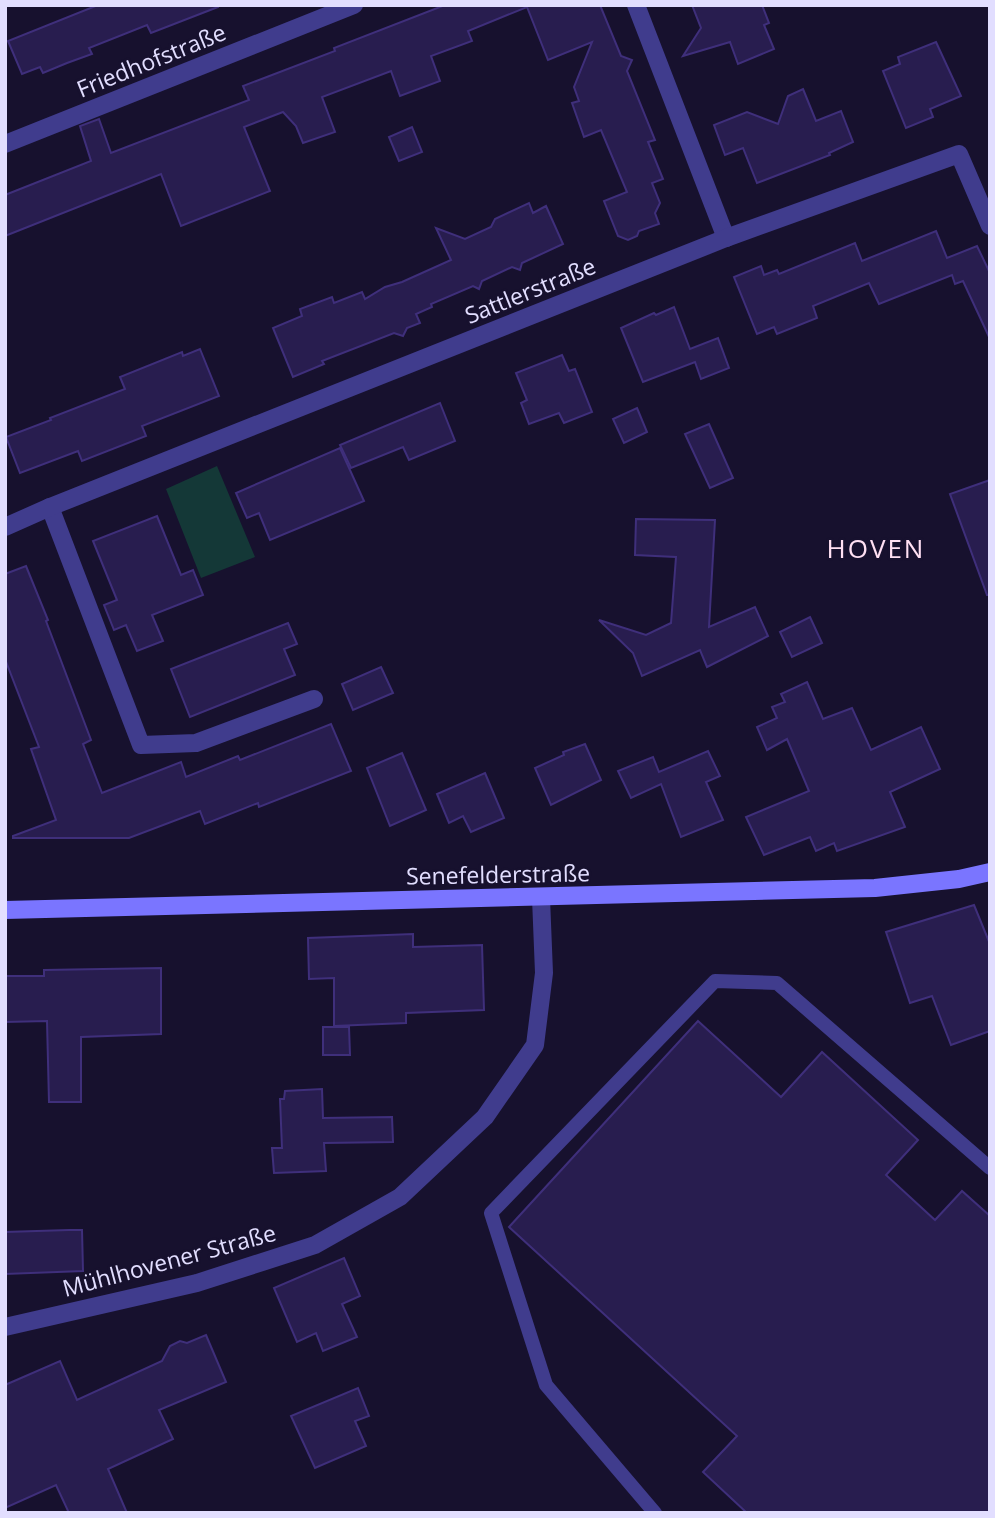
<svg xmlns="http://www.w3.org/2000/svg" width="995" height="1518" font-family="'Open Sans',sans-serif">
	<rect width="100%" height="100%" fill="#17112e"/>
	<!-- green -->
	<polygon fill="#143837" points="217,466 255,557 201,578 166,489"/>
	<!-- building -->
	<g fill="#281d4f" stroke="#3f2f7b" stroke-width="2">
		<polygon points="98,5 218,5 218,7 151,33 147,25 89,48 92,54 67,63 43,73 40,67 22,74 8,41"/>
		<polygon points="445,5 600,5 621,56 632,60 627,71 655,140 648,142 663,179 652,183 660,203 655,213 659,224 639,231 637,236 628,240 618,236 604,201 627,192 601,130 584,137 572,103 579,101 574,87 592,42 548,60 527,7 468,31 472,41 431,56 440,81 400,96 391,71 322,97 335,132 303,143 296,126 283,112 244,127 270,191 181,226 161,174 5,236 5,195 91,161 80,126 99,119 111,153 249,100 243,86 335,51 334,48"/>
		<polygon points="692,5 762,5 769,23 764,25 774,49 738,64 730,42 683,56 701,28"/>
		<polygon points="936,42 961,96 930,109 933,117 906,128 883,71 900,64 898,57"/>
		<polygon points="803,89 816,121 841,111 853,142 829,153 830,155 757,183 743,148 725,155 714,125 747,112 778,124 788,96"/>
		<polygon points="412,127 422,152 399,161 389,137"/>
		<polygon points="529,203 533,213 546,206 563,244 522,263 520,270 512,267 482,281 479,289 473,286 431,304 432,307 416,314 420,323 407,328 403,336 394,333 322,361 324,364 293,377 273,328 302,316 300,309 332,297 334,303 362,292 365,299 385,287 402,282 451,260 436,228 465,239 491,227 495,219"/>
		<polygon points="936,231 947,258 977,246 990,273 990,339 963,281 955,284 952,275 879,304 869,283 813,306 817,318 777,334 774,327 757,334 734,277 761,266 764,275 777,270 779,274 855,243 862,261"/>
		<polygon points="674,307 690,349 718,338 729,368 701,379 695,362 643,382 621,328 654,313 656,315"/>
		<polygon points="200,349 219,396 142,426 146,436 82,461 78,451 20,473 6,437 51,420 50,418 125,389 120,377 182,352 183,356"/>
		<polygon points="562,355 569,371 575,369 592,412 564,423 559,413 529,424 521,403 527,400 516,373"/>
		<polygon points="440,403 455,441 409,460 403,447 351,468 340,445"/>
		<polygon points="637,408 647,432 624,443 613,419"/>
		<polygon points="709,424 733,478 710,488 685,434"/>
		<polygon points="340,448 364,501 270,540 259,513 247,518 236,493"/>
		<polygon points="990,480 990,595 987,595 950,494"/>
		<polygon points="157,516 181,575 193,570 203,595 152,615 163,641 137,651 126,625 114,630 104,605 117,600 93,541"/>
		<polygon points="636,519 715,520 709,627 755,607 768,636 707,667 700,650 642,676 633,653 599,620 646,635 671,623 676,557 635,555"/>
		<polygon points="26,566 48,620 46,621 91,740 83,744 102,793 181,762 186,777 238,756 240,760 331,724 351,771 259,807 258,803 205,824 200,811 129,838 13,838 13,836 56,820 31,749 39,747 5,659 5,574"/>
		<polygon points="810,617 822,643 792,657 780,632"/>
		<polygon points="288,623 297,644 284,649 295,675 190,717 171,669"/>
		<polygon points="381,667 393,693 353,710 342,684"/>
		<polygon points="807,682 823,719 852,708 871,750 921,727 940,769 890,792 905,827 837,851 834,843 816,851 810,837 764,855 746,817 809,791 787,739 767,750 757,727 777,718 772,707 785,702 781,694"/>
		<polygon points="585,744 601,780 551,805 535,768 564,755 563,752"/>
		<polygon points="708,751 720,776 706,782 723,820 681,837 661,784 631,798 618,771 653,757 659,772"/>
		<polygon points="402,753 426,810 390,826 367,768"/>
		<polygon points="485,773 504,818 471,832 463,816 449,823 437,794"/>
		<polygon points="974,905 990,944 990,1031 951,1045 932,996 910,1003 886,932"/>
		<polygon points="413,934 413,947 482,945 484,1010 406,1013 406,1023 334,1026 334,978 309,979 308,938"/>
		<polygon points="161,968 161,1034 81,1037 81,1102 49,1102 47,1021 5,1022 5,976 44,976 44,970"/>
		<polygon points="698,1021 781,1097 822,1052 918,1140 886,1175 935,1220 962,1191 990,1216 990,1513 747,1513 703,1472 737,1436 509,1227"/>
		<polygon points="323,1027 349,1027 350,1055 323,1055"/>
		<polygon points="322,1089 323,1118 392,1117 393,1142 324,1143 326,1171 274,1173 272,1148 282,1148 280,1099 284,1099 285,1091"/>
		<polygon points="69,1230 82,1230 83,1271 5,1274 5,1232"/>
		<polygon points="344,1258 360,1296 342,1304 357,1337 323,1351 316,1333 297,1342 274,1288"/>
		<polygon points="206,1335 226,1382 159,1410 173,1439 108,1469 127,1513 69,1513 56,1485 5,1508 5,1385 60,1361 77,1400 162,1361 170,1346 180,1341 187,1343"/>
		<polygon points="358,1388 369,1416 355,1421 366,1446 315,1468 291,1416"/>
	</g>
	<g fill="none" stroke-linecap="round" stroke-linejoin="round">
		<!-- lane -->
		<polyline stroke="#403c8d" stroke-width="14" points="655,1513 546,1385 491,1213 715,981 777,983 990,1168"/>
		<!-- street -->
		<g stroke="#403c8d" stroke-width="18">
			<polyline points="636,5 726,238"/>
			<polyline points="5,144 354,5"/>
			<polyline points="50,507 141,745 196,743 314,699"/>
			<polyline points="5,527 50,507 726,238 959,154 990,226"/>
			<polyline points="5,1327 197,1283 315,1245 400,1197 485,1117 535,1045 544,973 541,898"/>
		</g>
		<!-- secondary -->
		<polyline stroke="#7a75ff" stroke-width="18" points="5,910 875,888 959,879 990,872"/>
	</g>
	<g text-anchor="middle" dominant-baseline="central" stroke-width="5" stroke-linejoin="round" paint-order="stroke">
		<!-- street labels -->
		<g font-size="23" fill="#e2deff" stroke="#17112e">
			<text transform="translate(151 60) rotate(-22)">Friedhofstraße</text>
			<text transform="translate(530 290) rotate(-22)">Sattlerstraße</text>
			<text transform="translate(498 874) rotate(-1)">Senefelderstraße</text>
			<text transform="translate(169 1260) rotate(-15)">Mühlhovener Straße</text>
		</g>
		<!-- quarter labels -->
		<g font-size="26" letter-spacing="2" fill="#ffe0f3" stroke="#17112e">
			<text x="876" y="548">HOVEN</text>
		</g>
	</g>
	<!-- border -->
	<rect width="995" height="1518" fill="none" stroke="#e2deff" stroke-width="14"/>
</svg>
